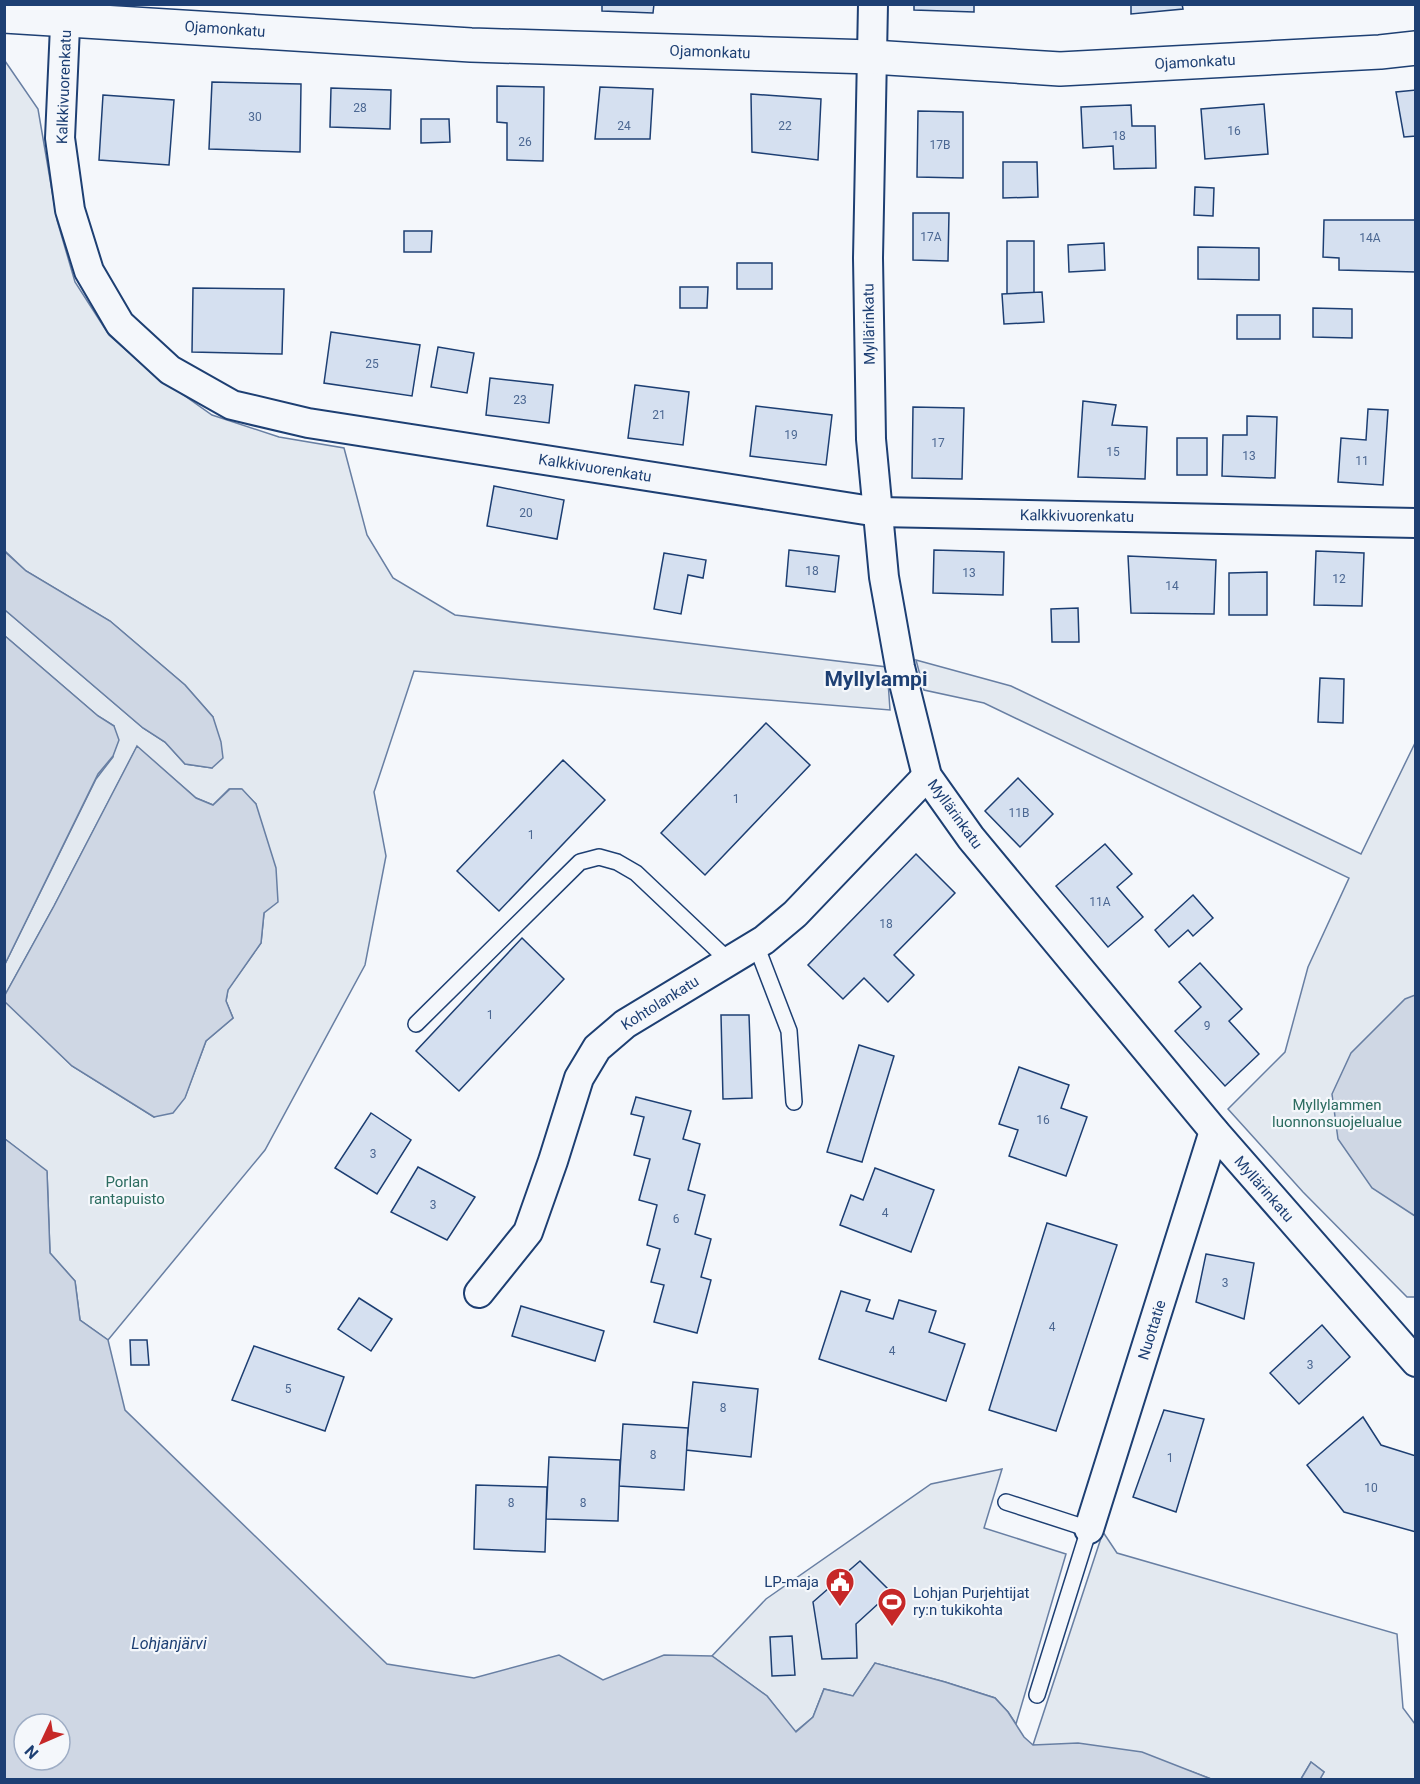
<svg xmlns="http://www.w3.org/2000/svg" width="1420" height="1784" font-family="Roboto,sans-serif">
	<rect width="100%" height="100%" fill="#f4f7fb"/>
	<!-- green -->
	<g fill="#e3e9f0" stroke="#687fa3" stroke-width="1.5">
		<polygon points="5,61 38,109 57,220 75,282 109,335 151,372 212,415 279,437 344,448 367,535 393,578 455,615 887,667 890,710 414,671 374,792 386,856 365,965 265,1150 108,1340 80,1320 75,1281 50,1253 47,1172 5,1139 5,1001 72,1066 154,1117 185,1097 206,1041 233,1018 226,1001 228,989 261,943 264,913 256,804 241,789 229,789 213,805 196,798 137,747 54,906 5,995 5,964 96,779 113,757 114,726 98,716 5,636 5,610 143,728 165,742 185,764 212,768 213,717 185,685 110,621 26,571 5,551"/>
		<polygon points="916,660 1011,686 1361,854 1415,743 1415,1297 1407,1297 1303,1192 1228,1109 1285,1052 1308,967 1349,878 984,703 924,690"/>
		<polygon points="1002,1469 984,1528 1066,1554 1016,1724 1008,1712 995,1698 945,1682 875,1663 853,1696 824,1689 813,1717 795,1732 767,1696 712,1656 766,1599 931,1484"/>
		<polygon points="1103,1532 1117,1553 1397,1634 1403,1708 1415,1724 1415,1779 1320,1779 1324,1772 1311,1762 1301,1779 1211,1779 1190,1771 1033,1745"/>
	</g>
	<!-- water -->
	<g fill="#cfd7e4" stroke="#687fa3" stroke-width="1.5" fill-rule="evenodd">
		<polygon points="4,551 26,571 110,621 185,685 213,717 221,742 223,758 212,768 185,764 165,742 143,728 5,610"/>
		<polygon points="5,636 98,716 114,726 119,740 113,756 98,774 5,964"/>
		<polygon points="137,746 196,798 213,805 230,789 242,789 256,804 276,868 278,902 264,913 261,943 228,990 226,1001 233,1018 206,1041 185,1098 173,1113 154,1117 72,1066 4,1001 5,995 54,906"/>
		<polygon points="1415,995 1415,1216 1372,1188 1338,1139 1332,1094 1351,1053 1405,999"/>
		<path d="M5,1139l42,32 3,82 25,28 5,39 28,20 17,70 262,254 87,14 85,-23 44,25 61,-25 48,1 55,40 29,36 17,-15 11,-28 29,7 22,-33 70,19 50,16 13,14 16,25 9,8 45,-2 64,9 69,27h-1206zM24,1724h36v36h-36z"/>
		<polygon points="1311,1762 1324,1772 1320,1779 1301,1779"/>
	</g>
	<!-- building -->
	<g fill="#d5e0f0" stroke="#1d3f73" stroke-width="1.5">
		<polygon points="602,4 654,4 653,13 602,11"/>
		<polygon points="914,4 974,4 974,12 914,10"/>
		<polygon points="1131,4 1182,4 1183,9 1131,14"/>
		<polygon points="212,82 301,84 300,152 209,149"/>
		<polygon points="497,86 544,87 543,161 507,160 507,123 497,122"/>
		<polygon points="600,87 653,89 650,139 595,139"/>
		<polygon points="331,88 391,90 390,129 330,127"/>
		<polygon points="1416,90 1416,136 1404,137 1396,92"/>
		<polygon points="751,94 821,99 818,160 752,152"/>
		<polygon points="103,95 174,100 169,165 99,160"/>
		<polygon points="1264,104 1268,154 1205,159 1201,109"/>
		<polygon points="1131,105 1132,126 1155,126 1156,168 1114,169 1113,146 1083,148 1081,107"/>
		<polygon points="918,111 963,112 963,178 917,177"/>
		<polygon points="421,119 449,119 450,142 421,143"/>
		<polygon points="1003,162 1037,162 1038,197 1003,198"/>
		<polygon points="1195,187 1214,188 1213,216 1194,215"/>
		<polygon points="913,213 949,213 948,261 913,260"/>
		<polygon points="1324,220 1416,220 1416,272 1339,270 1339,258 1323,257"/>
		<polygon points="404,231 432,231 431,252 404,252"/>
		<polygon points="1007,241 1034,241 1034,293 1007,294"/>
		<polygon points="1104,243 1105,270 1069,272 1068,245"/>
		<polygon points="1198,247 1259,248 1259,280 1198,279"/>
		<rect x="737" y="263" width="35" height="26"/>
		<polygon points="680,287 708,287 707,308 680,308"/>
		<polygon points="193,288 284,289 282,354 192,352"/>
		<polygon points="1042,292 1044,322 1004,324 1002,294"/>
		<polygon points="1313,308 1352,309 1352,338 1313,337"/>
		<rect x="1237" y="315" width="43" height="24"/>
		<polygon points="331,332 420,345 412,396 324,383"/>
		<polygon points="438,347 474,353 467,393 431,387"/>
		<polygon points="490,378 553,385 549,423 486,415"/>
		<polygon points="635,385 689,392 683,445 628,438"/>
		<polygon points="1083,401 1116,405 1112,425 1147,427 1145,479 1078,477"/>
		<polygon points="756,406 832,415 826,465 750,456"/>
		<polygon points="913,407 964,408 962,479 912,478"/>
		<polygon points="1368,409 1388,410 1383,485 1338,482 1341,438 1366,440"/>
		<polygon points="1247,416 1277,417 1275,478 1222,476 1223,435 1247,435"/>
		<rect x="1177" y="438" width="30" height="37"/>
		<polygon points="494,486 564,500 557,539 487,526"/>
		<polygon points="789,550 839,556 835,592 786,586"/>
		<polygon points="934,550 1004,552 1003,595 933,593"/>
		<polygon points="1316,551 1364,553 1362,606 1314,605"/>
		<polygon points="664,553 706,560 703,578 688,575 681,614 654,609"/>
		<polygon points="1128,556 1216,560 1214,614 1131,613"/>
		<polygon points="1267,572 1267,615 1229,615 1229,573"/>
		<polygon points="1078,608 1079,642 1052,642 1051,609"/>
		<polygon points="1320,678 1344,679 1343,723 1318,722"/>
		<polygon points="766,723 810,765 705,875 661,833"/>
		<polygon points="563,760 605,800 499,911 457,871"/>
		<polygon points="1018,778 1053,814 1020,847 985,811"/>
		<polygon points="1105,844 1132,874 1117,887 1143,917 1108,947 1056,886"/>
		<polygon points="916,854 955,893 894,955 914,975 888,1002 864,978 843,999 808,965"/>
		<polygon points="1193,895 1213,918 1193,936 1188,930 1169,947 1155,930"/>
		<polygon points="522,938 564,979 459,1091 416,1051"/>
		<polygon points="1200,963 1242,1009 1229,1021 1259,1054 1225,1086 1175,1031 1201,1007 1179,982"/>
		<polygon points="721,1015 749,1015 752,1098 723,1099"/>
		<polygon points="859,1045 894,1056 862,1162 827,1152"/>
		<polygon points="1019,1067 1069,1085 1061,1108 1087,1117 1066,1176 1009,1156 1018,1130 999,1124"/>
		<polygon points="636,1097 691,1111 683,1139 700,1144 688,1190 705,1195 695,1234 711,1239 701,1277 711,1280 697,1333 654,1322 664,1285 651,1282 660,1249 647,1245 657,1205 639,1200 650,1159 634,1155 644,1117 631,1114"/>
		<polygon points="371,1113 411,1140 377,1194 335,1168"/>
		<polygon points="418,1167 475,1197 447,1240 391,1212"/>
		<polygon points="875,1168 934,1190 911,1252 840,1225 851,1195 863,1200"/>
		<polygon points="1047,1223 1117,1245 1056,1431 989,1410"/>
		<polygon points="1206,1254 1254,1263 1244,1319 1196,1302"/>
		<polygon points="841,1291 870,1300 866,1311 893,1319 899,1300 936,1311 929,1332 965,1344 946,1401 819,1359"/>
		<polygon points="359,1298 392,1319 371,1351 338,1329"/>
		<polygon points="521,1306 604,1331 595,1361 512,1336"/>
		<polygon points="1322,1325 1350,1357 1299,1404 1270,1373"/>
		<polygon points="130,1340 147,1340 149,1365 131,1365"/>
		<polygon points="254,1346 344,1377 325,1431 232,1400"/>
		<polygon points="693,1382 758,1389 751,1457 686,1450"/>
		<polygon points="1164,1410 1204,1419 1176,1512 1133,1497"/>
		<polygon points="1363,1417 1381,1445 1416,1456 1416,1532 1344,1512 1307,1465"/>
		<polygon points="623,1424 688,1428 684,1490 619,1486"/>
		<polygon points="549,1457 620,1460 618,1521 546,1519"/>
		<polygon points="476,1485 547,1487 545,1552 474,1549"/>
		<polygon points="860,1561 891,1592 856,1624 857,1658 822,1659 813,1602"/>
		<polygon points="792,1636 795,1675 772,1676 770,1637"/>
	</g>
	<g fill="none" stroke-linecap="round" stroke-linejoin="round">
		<!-- lane casing -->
		<g stroke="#1d3f73" stroke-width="18">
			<g id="lane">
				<polyline points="756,945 789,1031 794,1102"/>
				<polyline points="416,1024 580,862 599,857 617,862 636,873 729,961"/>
				<polyline points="1006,1502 1089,1529 1037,1695"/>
			</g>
		</g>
		<!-- street casing -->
		<g stroke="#1d3f73" stroke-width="32">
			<g id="street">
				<polyline points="66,4 60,138 70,210 89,271 120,324 170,370 232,405 308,423 878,512 1416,523"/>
				<polyline points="873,4 868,258 871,439 884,577 900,667 927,776 971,838 1214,1131 1416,1362"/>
				<polyline points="479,1293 528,1232 553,1161 579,1078 597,1048 625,1024 764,940 795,914 927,776"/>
				<polyline points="1089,1529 1214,1131"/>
			</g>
		</g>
		<!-- secondary casing -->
		<g stroke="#1d3f73" stroke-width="36">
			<polyline id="secondary" points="4,16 471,45 872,57 1060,69 1380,52 1416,48"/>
		</g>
		<!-- lane -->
		<use href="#lane" stroke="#f4f7fb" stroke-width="15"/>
		<!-- street -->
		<use href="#street" stroke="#f4f7fb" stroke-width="28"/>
		<!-- secondary -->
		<use href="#secondary" stroke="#f4f7fb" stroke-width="33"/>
	</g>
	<!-- icons -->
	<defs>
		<g id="civic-pin" transform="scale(1.5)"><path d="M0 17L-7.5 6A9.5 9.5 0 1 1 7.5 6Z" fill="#c62828" stroke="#f4f7fb"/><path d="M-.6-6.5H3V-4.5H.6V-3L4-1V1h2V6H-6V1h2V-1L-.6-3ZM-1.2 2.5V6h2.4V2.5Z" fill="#fff"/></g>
		<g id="stadium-pin" transform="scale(1.5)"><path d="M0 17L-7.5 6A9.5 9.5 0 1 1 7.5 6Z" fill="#c62828" stroke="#f4f7fb"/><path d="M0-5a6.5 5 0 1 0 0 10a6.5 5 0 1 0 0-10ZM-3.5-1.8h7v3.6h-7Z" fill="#fff"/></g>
	</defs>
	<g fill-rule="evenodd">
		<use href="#civic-pin" x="840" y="1582"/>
		<use href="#stadium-pin" x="892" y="1602"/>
	</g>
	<g text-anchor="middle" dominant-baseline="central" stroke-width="4.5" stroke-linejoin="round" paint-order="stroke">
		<!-- number labels -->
		<g font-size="12" fill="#4b6792">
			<text x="360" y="108">28</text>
			<text x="255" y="117">30</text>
			<text x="624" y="126">24</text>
			<text x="785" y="126">22</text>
			<text x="1234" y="131">16</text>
			<text x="1119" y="136">18</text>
			<text x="525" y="142">26</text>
			<text x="940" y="145">17B</text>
			<text x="931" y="237">17A</text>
			<text x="1370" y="238">14A</text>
			<text x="372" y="364">25</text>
			<text x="520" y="400">23</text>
			<text x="659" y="415">21</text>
			<text x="791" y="435">19</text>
			<text x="938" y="443">17</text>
			<text x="1113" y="452">15</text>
			<text x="1249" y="456">13</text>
			<text x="1362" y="461">11</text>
			<text x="526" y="513">20</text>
			<text x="812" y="571">18</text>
			<text x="969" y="573">13</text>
			<text x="1339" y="579">12</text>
			<text x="1172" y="586">14</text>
			<text x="736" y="799">1</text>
			<text x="1019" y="813">11B</text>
			<text x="531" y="835">1</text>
			<text x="1100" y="902">11A</text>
			<text x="886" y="924">18</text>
			<text x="490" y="1015">1</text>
			<text x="1207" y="1026">9</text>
			<text x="1043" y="1120">16</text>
			<text x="373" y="1154">3</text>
			<text x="433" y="1205">3</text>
			<text x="885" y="1213">4</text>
			<text x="676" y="1219">6</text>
			<text x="1225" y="1283">3</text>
			<text x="1052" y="1327">4</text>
			<text x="892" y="1351">4</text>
			<text x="1310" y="1365">3</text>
			<text x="288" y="1389">5</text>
			<text x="723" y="1408">8</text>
			<text x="653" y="1455">8</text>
			<text x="1170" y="1458">1</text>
			<text x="1371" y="1488">10</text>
			<text x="511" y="1503">8</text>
			<text x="583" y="1503">8</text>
		</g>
		<!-- street labels -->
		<g font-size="15" fill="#1d3f73" stroke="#f4f7fb">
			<text transform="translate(225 29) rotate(4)">Ojamonkatu</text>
			<text transform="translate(710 52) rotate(2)">Ojamonkatu</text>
			<text transform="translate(1195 62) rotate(-3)">Ojamonkatu</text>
			<text transform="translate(64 87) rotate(-88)">Kalkkivuorenkatu</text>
			<text transform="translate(869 324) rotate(-91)">Myllärinkatu</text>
			<text transform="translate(595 468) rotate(9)">Kalkkivuorenkatu</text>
			<text transform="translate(1077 516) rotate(1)">Kalkkivuorenkatu</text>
			<text transform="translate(955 814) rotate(54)">Myllärinkatu</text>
			<text transform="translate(660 1003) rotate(-32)">Kohtolankatu</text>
			<text transform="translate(1264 1189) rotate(49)">Myllärinkatu</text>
			<text transform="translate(1152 1330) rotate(-73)">Nuottatie</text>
		</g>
		<!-- park labels -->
		<g font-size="15" fill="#2c6c60" stroke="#f4f7fb">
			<text x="1337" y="1105">Myllylammen<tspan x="1337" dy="17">luonnonsuojelualue</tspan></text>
			<text x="127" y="1182">Porlan<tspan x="127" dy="17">rantapuisto</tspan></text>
		</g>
		<!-- poi labels -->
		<g font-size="15" fill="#1d3f73" stroke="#f4f7fb" text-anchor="end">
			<text x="819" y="1582">LP-maja</text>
			<text x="913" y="1593" text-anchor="start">Lohjan Purjehtijat<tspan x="913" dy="17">ry:n tukikohta</tspan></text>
		</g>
		<!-- water labels -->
		<g font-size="16" font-style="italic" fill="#1d3f73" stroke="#f4f7fb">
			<text x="169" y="1643">Lohjanjärvi</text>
		</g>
		<!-- district labels -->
		<g font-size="21" font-weight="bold" fill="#1d3f73" stroke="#f4f7fb">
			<text x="876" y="679">Myllylampi</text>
		</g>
	</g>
	<!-- border -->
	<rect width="1420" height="1784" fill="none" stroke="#1d3f73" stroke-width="12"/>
	<!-- north arrow -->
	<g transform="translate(42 1742) rotate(226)"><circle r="28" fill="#f4f7fb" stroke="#9eadc5" stroke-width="1.5"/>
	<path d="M0-4.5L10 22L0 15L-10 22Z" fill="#c62828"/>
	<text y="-9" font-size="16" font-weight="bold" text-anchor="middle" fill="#1d3f73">N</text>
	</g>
</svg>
